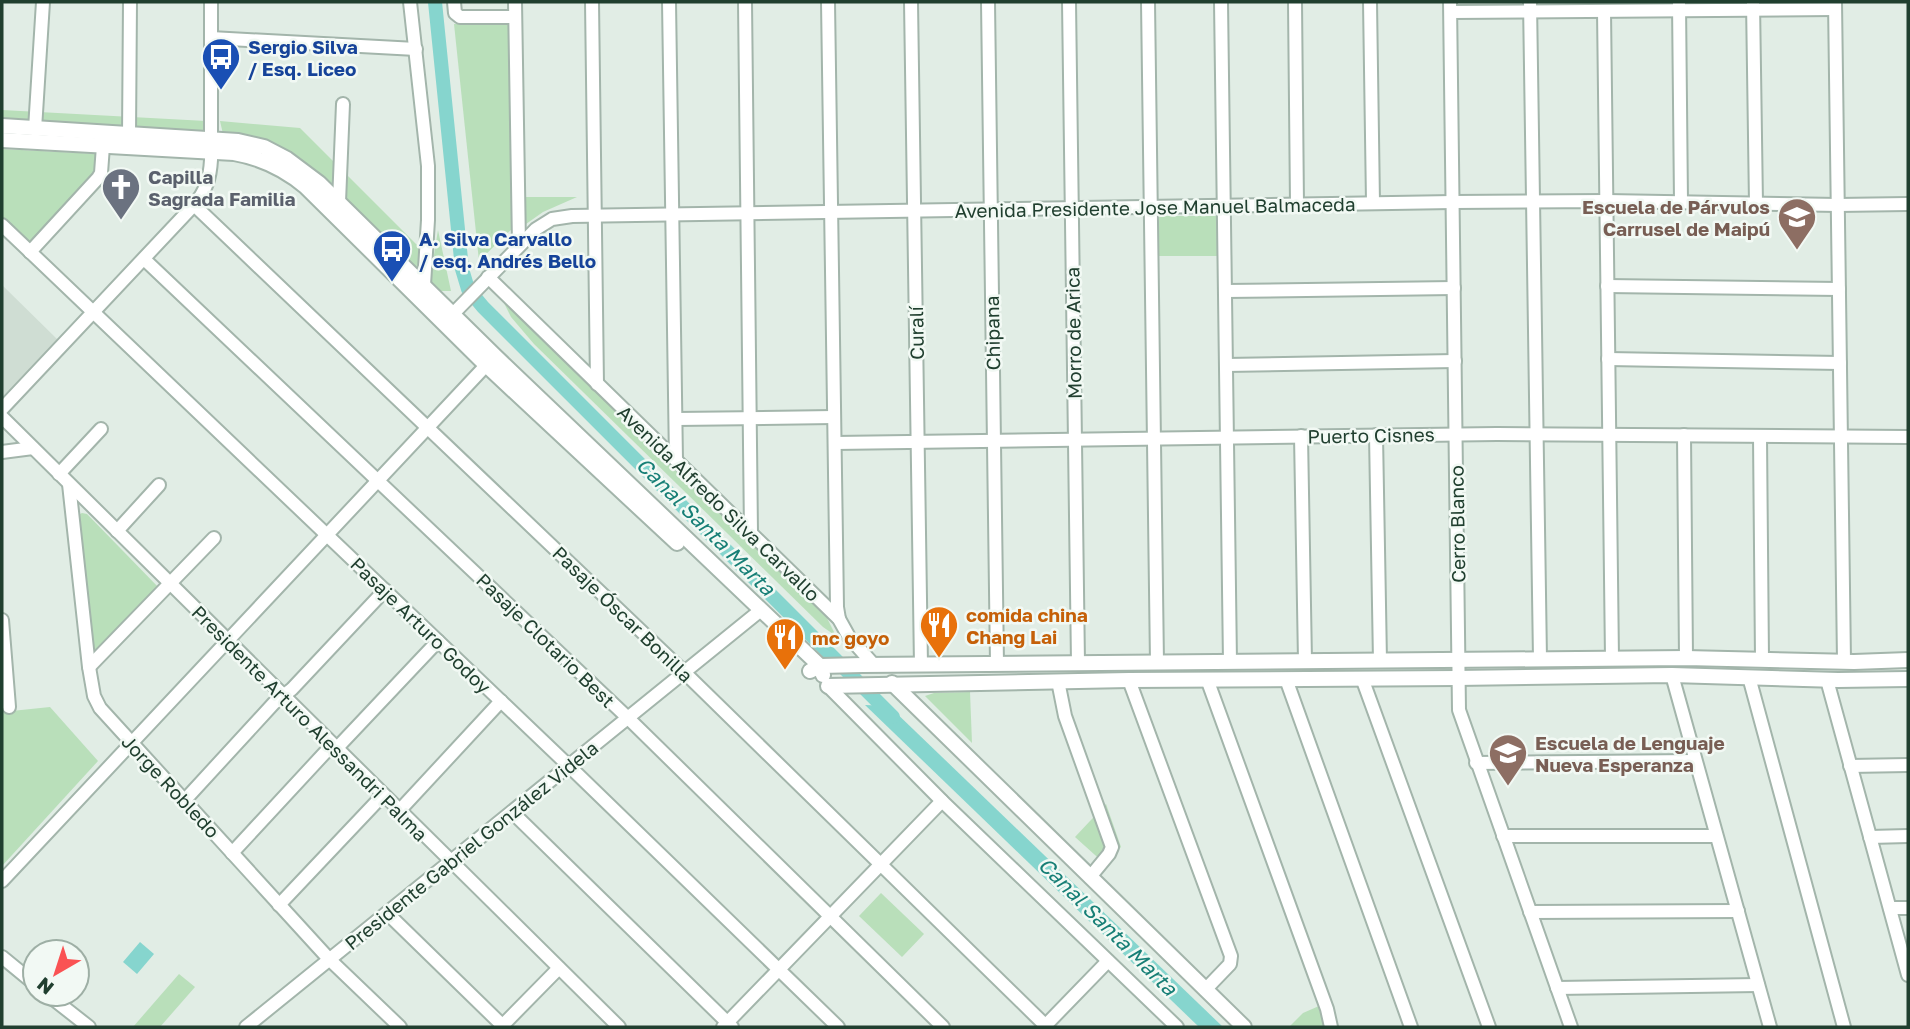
<svg xmlns="http://www.w3.org/2000/svg" width="1910" height="1029" font-family="'Golos Text',sans-serif">
	<rect width="100%" height="100%" fill="#e1ede5"/>
	<!-- built -->
	<polygon fill="#cfddd3" points="2,285 58,340 3,399 2,397"/>
	<!-- green -->
	<g fill="#b9dfba">
		<polygon points="454,24 509,24 515,226 479,261"/>
		<polygon points="2,110 206,121 205,135 2,124"/>
		<polygon points="220,121 300,128 433,261 438,230 451,291 437,291 317,174 281,147 223,134"/>
		<polygon points="2,149 99,154 97,174 31,247 2,219"/>
		<polygon points="524,197 577,197 543,212 526,224"/>
		<rect x="1159" y="216" width="60" height="40"/>
		<polygon points="498,291 823,610 836,636 823,627 534,344 511,317"/>
		<polygon points="82,513 87,514 160,589 95,655 93,653 78,515"/>
		<polygon points="970,692 972,743 925,696 934,693"/>
		<polygon points="50,707 98,761 2,866 2,712"/>
		<polygon points="1106,804 1121,847 1105,864 1075,837"/>
		<polygon points="881,893 924,934 902,957 859,916"/>
		<polygon points="179,974 195,987 160,1027 133,1027"/>
		<polygon points="1319,1006 1324,1027 1289,1027 1303,1013"/>
	</g>
	<!-- water -->
	<g fill="#86d5ce">
		<polygon points="865,705 889,706 1223,1027 1199,1027"/>
		<polygon points="140,942 154,954 137,974 123,962"/>
	</g>
	<g fill="none" stroke-linecap="round" stroke-linejoin="round">
		<!-- canal -->
		<polyline stroke="#86d5ce" stroke-width="14" points="435,2 462,269 468,289 483,307 893,717"/>
		<!-- minor casing -->
		<g stroke="#a3b5ab" stroke-width="16">
			<g id="minor">
				<polyline points="410,2 428,166 428,220 424,285"/>
				<polyline points="454,2 455,13 460,17 515,17"/>
				<polyline points="515,2 519,245"/>
				<polyline points="592,2 597,384"/>
				<polyline points="669,2 676,460"/>
				<polyline points="745,2 751,533"/>
				<polyline points="828,2 837,607 839,619"/>
				<polyline points="911,2 921,665"/>
				<polyline points="988,2 997,664"/>
				<polyline points="1069,2 1078,663"/>
				<polyline points="1148,2 1157,663"/>
				<polyline points="1221,2 1230,662"/>
				<polyline points="1295,2 1297,205"/>
				<polyline points="1370,2 1373,203"/>
				<polyline points="1450,2 1459,710 1571,1027"/>
				<polyline points="1530,2 1540,659"/>
				<polyline points="1753,2 1756,204"/>
				<polyline points="1835,2 1844,661"/>
				<polyline points="1679,3 1681,202"/>
				<polyline points="1604,11 1612,658"/>
				<polyline points="1451,12 1835,9"/>
				<polyline points="211,38 416,49"/>
				<polyline points="35,129 43,2"/>
				<polyline points="129,135 130,2"/>
				<polyline points="339,202 343,104"/>
				<polyline points="194,205 684,672 1047,1027"/>
				<polyline points="2,225 569,766 838,1027"/>
				<polyline points="30,252 98,178 101,173 103,146"/>
				<polyline points="144,259 628,718 943,1027"/>
				<polyline points="488,277 839,619 849,637 874,665"/>
				<polyline points="1607,286 1839,289"/>
				<polyline points="1225,291 1454,288"/>
				<polyline points="446,321 536,229 552,219 572,216 1453,202 1607,201 1838,205 1908,204"/>
				<polyline points="1608,359 1840,363"/>
				<polyline points="1226,365 1455,361"/>
				<path d="M2,409l192,-204c12,-14 16,-27 17,-45v-158"/>
				<polyline points="2,417 619,1027"/>
				<polyline points="676,419 834,417"/>
				<polyline points="1376,435 1380,661"/>
				<polyline points="1684,435 1686,658"/>
				<polyline points="1301,436 1305,661"/>
				<polyline points="1760,436 1762,659"/>
				<polyline points="835,443 1497,434 1908,437"/>
				<polyline points="2,452 33,448"/>
				<polyline points="59,474 101,429"/>
				<polyline points="69,484 89,667 94,696 100,708 329,959 400,1027"/>
				<polyline points="117,531 159,485"/>
				<polyline points="2,620 9,707"/>
				<polyline points="89,667 214,538"/>
				<polyline points="1672,675 1770,1027"/>
				<polyline points="1749,677 1844,1027"/>
				<polyline points="1362,678 1489,1027"/>
				<polyline points="1207,679 1327,1009 1331,1027"/>
				<polyline points="1286,679 1411,1027"/>
				<polyline points="1129,680 1231,956 1230,964 1205,990"/>
				<polyline points="1827,680 1908,975"/>
				<polyline points="1058,681 1065,716 1112,847 1109,854 1090,877"/>
				<polyline points="828,686 942,801 1177,1027"/>
				<polyline points="336,749 438,641"/>
				<polyline points="1476,763 1695,761"/>
				<polyline points="1850,766 1908,765"/>
				<polyline points="184,801 274,703 292,689 385,590"/>
				<polyline points="399,811 501,701"/>
				<polyline points="512,812 732,1027"/>
				<polyline points="1503,836 1716,836"/>
				<polyline points="1870,837 1908,836"/>
				<polyline points="232,853 332,745"/>
				<polyline points="2,881 492,359"/>
				<polyline points="279,905 383,795"/>
				<polyline points="1890,908 1908,908"/>
				<polyline points="1530,912 1738,911"/>
				<polyline points="387,913 503,1026"/>
				<polyline points="2,957 35,984"/>
				<polyline points="1557,988 1758,985"/>
				<polyline points="47,994 89,1027"/>
				<polyline points="246,1027 761,610"/>
				<polyline points="501,1027 559,968"/>
				<polyline points="723,1027 942,801"/>
				<polyline points="1044,1027 1108,961"/>
			</g>
		</g>
		<!-- tertiary casing -->
		<g stroke="#a3b5ab" stroke-width="18">
			<g id="tertiary">
				<polyline points="2,126 238,141 264,147 287,159 319,183 495,356 820,666 823,675"/>
				<path d="M2,140l232,13c28,5 51,16 72,34l180,178 191,178"/>
				<polyline points="810,671 820,666 863,665 1686,658 1854,662 1908,660"/>
				<polyline points="892,683 1244,1027"/>
				<polyline points="828,686 1129,680 1457,678 1672,675 1838,680 1908,679"/>
			</g>
		</g>
		<!-- minor -->
		<use href="#minor" stroke="#fff" stroke-width="12"/>
		<!-- tertiary -->
		<use href="#tertiary" stroke="#fff" stroke-width="14"/>
	</g>
	<!-- icons -->
	<defs>
		<g id="bus-pin" transform="scale(2.0125)"><path d="M0 17L-7.5 6A9.5 9.5 0 1 1 7.5 6Z" fill="#1a4fb4" stroke="#f2f9f4"/><path d="M-5-6H5V4H4V6H2V4H-2V6H-4V4H-5ZM-3.5-4V0h7V-4ZM-3.5 1.2v1.5H-2V1.2ZM2 1.2v1.5H3.5V1.2Z" fill="#fff"/></g>
		<g id="church-pin" transform="scale(2.0125)"><path d="M0 17L-7.5 6A9.5 9.5 0 1 1 7.5 6Z" fill="#6b7280" stroke="#f2f9f4"/><path d="M-1.2-6h2.4v3.5h3.3v2.4h-3.3V6h-2.4V-.1h-3.3v-2.4h3.3Z" fill="#fff"/></g>
		<g id="school-pin" transform="scale(2.0125)"><path d="M0 17L-7.5 6A9.5 9.5 0 1 1 7.5 6Z" fill="#8d6e63" stroke="#f2f9f4"/><path d="M0-5L7-2L0 1L-7-2ZM-4 1L0 2.5L4 1V4Q0 6-4 4Z" fill="#fff"/></g>
		<g id="restaurant-pin" transform="scale(2.0125)"><path d="M0 17L-7.5 6A9.5 9.5 0 1 1 7.5 6Z" fill="#e8710a" stroke="#f2f9f4"/><path d="M-5-6h1v4h1v-4h1v4h1v-4h1v5L-1.5 .5V6h-2V.5L-5-1ZM5-6V6H3V1.5H1.5Q1.5-4 5-6Z" fill="#fff"/></g>
	</defs>
	<g fill-rule="evenodd">
		<use href="#bus-pin" x="221" y="57"/>
		<use href="#church-pin" x="121" y="187"/>
		<use href="#school-pin" x="1797" y="217"/>
		<use href="#bus-pin" x="392" y="249"/>
		<use href="#restaurant-pin" x="939" y="625"/>
		<use href="#restaurant-pin" x="785" y="637"/>
		<use href="#school-pin" x="1508" y="753"/>
	</g>
	<g text-anchor="middle" dominant-baseline="central" stroke-width="5" stroke-linejoin="round" paint-order="stroke">
		<!-- transit labels -->
		<g font-size="19" font-weight="bold" fill="#164399" stroke="#f2f9f4" text-anchor="start">
			<text x="248" y="46">Sergio Silva<tspan x="248" dy="22">/ Esq. Liceo</tspan></text>
			<text x="419" y="238">A. Silva Carvallo<tspan x="419" dy="22">/ esq. Andrés Bello</tspan></text>
		</g>
		<!-- worship labels -->
		<g font-size="19" font-weight="bold" fill="#5b616d" stroke="#f2f9f4" text-anchor="start">
			<text x="148" y="176">Capilla<tspan x="148" dy="22">Sagrada Familia</tspan></text>
		</g>
		<!-- education labels -->
		<g font-size="19" font-weight="bold" fill="#785e54" stroke="#f2f9f4" text-anchor="end">
			<text x="1770" y="206">Escuela de Párvulos<tspan x="1770" dy="22">Carrusel de Maipú</tspan></text>
			<text x="1535" y="742" text-anchor="start">Escuela de Lenguaje<tspan x="1535" dy="22">Nueva Esperanza</tspan></text>
		</g>
		<!-- street labels -->
		<g font-size="19" fill="#203f2f" stroke="#f2f9f4">
			<text transform="translate(1155 207) rotate(-1)">Avenida Presidente Jose Manuel Balmaceda</text>
			<text transform="translate(916 333) rotate(-91)">Curalí</text>
			<text transform="translate(992 333) rotate(-91)">Chipana</text>
			<text transform="translate(1073 333) rotate(-91)">Morro de Arica</text>
			<text transform="translate(1371 435) rotate(-1)">Puerto Cisnes</text>
			<text transform="translate(719 503) rotate(44)">Avenida Alfredo Silva Carvallo</text>
			<text transform="translate(1457 524) rotate(-91)">Cerro Blanco</text>
			<text transform="translate(623 614) rotate(44)">Pasaje Óscar Bonilla</text>
			<text transform="translate(421 625) rotate(44)">Pasaje Arturo Godoy</text>
			<text transform="translate(546 640) rotate(44)">Pasaje Clotario Best</text>
			<text transform="translate(310 723) rotate(45)">Presidente Arturo Alessandri Palma</text>
			<text transform="translate(171 786) rotate(47)">Jorge Robledo</text>
			<text transform="translate(471 845) rotate(-39)">Presidente Gabriel González Videla</text>
		</g>
		<!-- food labels -->
		<g font-size="19" font-weight="bold" fill="#c56008" stroke="#f2f9f4" text-anchor="start">
			<text x="966" y="614">comida china<tspan x="966" dy="22">Chang Lai</tspan></text>
			<text x="812" y="637">mc goyo</text>
		</g>
		<!-- water labels -->
		<g font-size="21" font-style="italic" fill="#177f76" stroke="#f2f9f4">
			<text transform="translate(706 526) rotate(45)">Canal Santa Marta</text>
			<text transform="translate(1108 926) rotate(45)">Canal Santa Marta</text>
		</g>
	</g>
	<!-- border -->
	<rect width="1910" height="1029" fill="none" stroke="#203f2f" stroke-width="7"/>
	<!-- north arrow -->
	<g transform="translate(56 973) rotate(219)"><circle r="33" fill="#f2f9f4" stroke="#9eafa5" stroke-width="2"/>
	<path d="M0-5L12 26L0 18L-12 26Z" fill="#fa5253"/>
	<text y="-10" font-size="19" font-weight="bold" text-anchor="middle" fill="#203f2f">N</text>
	</g>
</svg>
